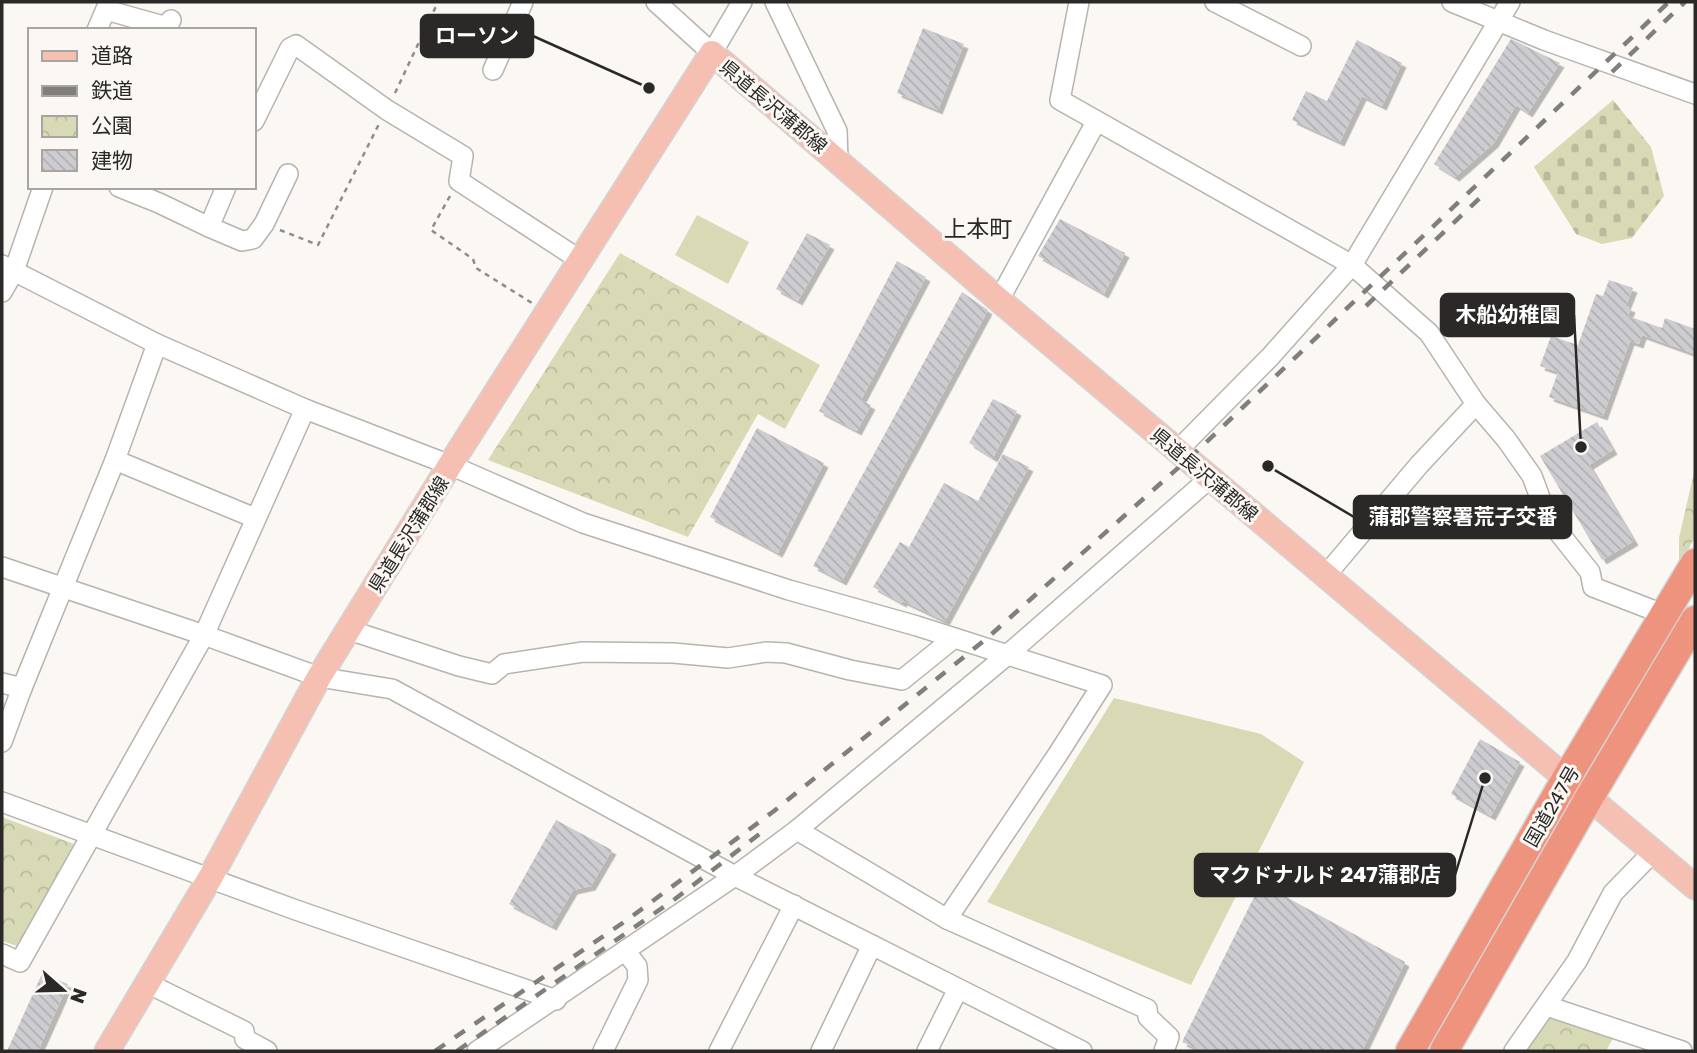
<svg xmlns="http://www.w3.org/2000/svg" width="1697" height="1053" font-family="'Golos Text','Noto Sans JP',sans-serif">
	<defs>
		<pattern id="cemetery-stones" width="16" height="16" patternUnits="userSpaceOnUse" patternTransform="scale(1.75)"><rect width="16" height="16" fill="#d8dab6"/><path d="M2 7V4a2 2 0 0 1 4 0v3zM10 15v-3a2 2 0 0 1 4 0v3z" fill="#babb9c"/></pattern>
		<pattern id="park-crowns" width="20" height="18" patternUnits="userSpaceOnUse" patternTransform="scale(1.75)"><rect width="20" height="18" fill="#d8dab6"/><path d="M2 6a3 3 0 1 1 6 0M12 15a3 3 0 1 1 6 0" fill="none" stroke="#babb9c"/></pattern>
		<pattern id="building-back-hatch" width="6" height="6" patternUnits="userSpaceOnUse" patternTransform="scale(1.75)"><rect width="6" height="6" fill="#cdccd0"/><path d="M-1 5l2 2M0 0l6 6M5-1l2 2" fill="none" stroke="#b0afb3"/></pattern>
		<filter id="shadow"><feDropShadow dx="4.5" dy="4.5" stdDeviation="0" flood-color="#0004"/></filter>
	</defs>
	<rect width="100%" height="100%" fill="#fbf8f4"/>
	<!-- grass -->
	<g fill="#d8dab6">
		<polygon points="697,215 749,242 728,284 675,255"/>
		<polygon points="1114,698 1261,734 1304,762 1191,985 987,902"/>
	</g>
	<!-- cemetery -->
	<polygon fill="url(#cemetery-stones)" points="1613,100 1651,147 1664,196 1632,238 1602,244 1576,234 1534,167"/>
	<!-- park -->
	<g fill="url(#park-crowns)">
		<polygon points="620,253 820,365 785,429 758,414 688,537 488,460"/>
		<polygon points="1695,468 1695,537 1679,566 1679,538"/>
		<polygon points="2,817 74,844 17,946 2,941"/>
		<polygon points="1547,1016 1616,1033 1606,1051 1523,1051"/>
	</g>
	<!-- building -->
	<g fill="url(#building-back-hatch)" filter="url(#shadow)">
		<polygon points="923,28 964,44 938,110 897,93"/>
		<polygon points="1511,39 1560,63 1528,113 1516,105 1494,143 1455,177 1434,164"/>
		<polygon points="1357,40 1402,63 1382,106 1362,96 1340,142 1292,120 1306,91 1327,101"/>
		<polygon points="1060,219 1125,253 1104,294 1038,256"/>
		<polygon points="807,233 830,245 798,301 776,289"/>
		<polygon points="897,261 926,277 861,400 871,405 857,431 819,411"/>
		<polygon points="1609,280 1633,288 1626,306 1631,308 1628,316 1662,328 1665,318 1695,329 1695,354 1642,335 1639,344 1630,341 1603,416 1549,397 1558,372 1540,366 1551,336 1578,345 1596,294 1603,296"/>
		<polygon points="962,292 988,310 842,581 813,566"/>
		<polygon points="993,399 1017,411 993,458 969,443"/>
		<polygon points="1597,422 1613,450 1589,465 1634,541 1602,560 1540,456"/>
		<polygon points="757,428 824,463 778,553 710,517"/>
		<polygon points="1003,454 1029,467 945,621 903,601 902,603 873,587 900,542 909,547 944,483 978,501"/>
		<polygon points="1480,739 1520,762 1491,816 1451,794"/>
		<polygon points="556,820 612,850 591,886 573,890 552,926 509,904"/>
		<polygon points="1261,883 1405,962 1362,1051 1202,1051 1182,1042"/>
		<polygon points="42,974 68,984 38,1051 7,1051"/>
	</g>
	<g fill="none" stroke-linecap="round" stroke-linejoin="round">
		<!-- minor casing -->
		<g stroke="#b6b4b0" stroke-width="22">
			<g id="minor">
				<polyline points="656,2 712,53 742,2"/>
				<polyline points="775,2 837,131 838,160"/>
				<polyline points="1079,2 1060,100 1352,265 1429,333 1476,404 1506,439 1532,476 1548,519 1590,572 1593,587 1663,614"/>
				<polyline points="1215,2 1301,46"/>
				<polyline points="1452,2 1544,40 1695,94"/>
				<polyline points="106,10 167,27 171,20"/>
				<polyline points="97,30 109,2"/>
				<polyline points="493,70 523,2"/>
				<polyline points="254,121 290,48 296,45 387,110 463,156 459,181 580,260"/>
				<polyline points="119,187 159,203 209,227 226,187"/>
				<polyline points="209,227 242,241 253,239 264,224 288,174"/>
				<polyline points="2,265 157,344 305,409 450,465 583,523 789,590 917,626 1102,685 1058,754 947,919"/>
				<polyline points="2,292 14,271 43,187"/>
				<polyline points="999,300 1096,122"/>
				<polyline points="1177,451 1270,357 1352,265 1510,2"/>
				<polyline points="115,460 255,518"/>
				<polyline points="2,567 204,635 319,677 392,689 735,876 1082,1051"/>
				<polyline points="1326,575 1419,465 1476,404"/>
				<polyline points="349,630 459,666 492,674 504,664 583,652 673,653 728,658 766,652 786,653 850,670 902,680 954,638"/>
				<polyline points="2,683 22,688"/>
				<polyline points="2,742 22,688 115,460 157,344"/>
				<polyline points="2,802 296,910 556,1000"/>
				<polyline points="797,830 947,919 1147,1009 1148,1017 1169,1037 1164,1051"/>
				<polyline points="2,954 20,962 204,635 305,409"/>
				<polyline points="147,983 244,1031 245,1039 267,1051"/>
				<polyline points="1547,1006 1682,1051"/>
				<polyline points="477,1051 735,876 797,830 1006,656 1210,478"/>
				<polyline points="603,1051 638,980 637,966 626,952"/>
				<polyline points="719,1051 794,905"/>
				<polyline points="821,1051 872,945"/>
				<polyline points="927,1051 958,989"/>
				<polyline points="1514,1051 1577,961 1613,893 1653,852"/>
			</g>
		</g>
		<!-- major casing -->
		<g stroke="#d4d4d4" stroke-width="27">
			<polyline id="major" points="107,1051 210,878 319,677 450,465 712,53 999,300 1695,887"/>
		</g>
		<!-- highway casing -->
		<g stroke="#d4d4d4" stroke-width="31">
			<g id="highway">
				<polyline points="1410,1051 1567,777 1695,563"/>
				<polyline points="1444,1051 1589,798 1695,620"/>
			</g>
		</g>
		<!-- path -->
		<g stroke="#8f8d8a" stroke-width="2.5" stroke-dasharray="5 5" stroke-linecap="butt">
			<polyline points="395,93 438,2"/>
			<polyline points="450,196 431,230 473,259 476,268 532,303"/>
			<polyline points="280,230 318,245 379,124"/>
		</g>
		<!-- minor -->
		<use href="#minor" stroke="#fff" stroke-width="19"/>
		<!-- major -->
		<use href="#major" stroke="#f5bfb2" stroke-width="24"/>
		<!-- highway -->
		<use href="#highway" stroke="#ee947e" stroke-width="28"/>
		<!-- rail -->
		<g stroke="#817f7c" stroke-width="4.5" stroke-dasharray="12 12" stroke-linecap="butt">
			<polyline points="1612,72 1685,2"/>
			<polyline points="1366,306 1483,195"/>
			<polyline points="435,1051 627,920 774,811 986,639 1197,451 1669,2"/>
			<polyline points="457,1051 675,899 762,832"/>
		</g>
	</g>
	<g text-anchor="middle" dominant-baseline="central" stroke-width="6" stroke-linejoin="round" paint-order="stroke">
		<!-- street labels -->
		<g font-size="19" fill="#2a2927" stroke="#fbf8f4">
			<text transform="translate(774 106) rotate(40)">県道長沢蒲郡線</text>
			<text transform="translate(1205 474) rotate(40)">県道長沢蒲郡線</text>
			<text transform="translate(408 534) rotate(-58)">県道長沢蒲郡線</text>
			<text transform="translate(1551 806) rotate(-60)">国道247号</text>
		</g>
		<!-- quarter labels -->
		<g font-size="23" fill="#2a2927" stroke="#fbf8f4">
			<text x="978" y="228">上本町</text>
		</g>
	</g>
	<!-- callouts -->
	<path fill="none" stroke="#2a2927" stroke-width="2.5" d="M649 88L533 36M1581 447L1574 315M1268 466L1354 517M1485 778L1455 875"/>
	<g fill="#2a2927" stroke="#fbf8f4" stroke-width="2.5">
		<circle cx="649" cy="88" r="7"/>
		<circle cx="1581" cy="447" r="7"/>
		<circle cx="1268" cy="466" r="7"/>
		<circle cx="1485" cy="778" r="7"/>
	</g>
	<g fill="#2a2927" stroke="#2a2927" stroke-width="2.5">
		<rect x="421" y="15" width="112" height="42" rx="7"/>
		<rect x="1441" y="294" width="133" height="42" rx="7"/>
		<rect x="1354" y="496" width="217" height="42" rx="7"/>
		<rect x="1195" y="854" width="260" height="42" rx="7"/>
	</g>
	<g font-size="21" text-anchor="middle" font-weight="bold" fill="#fff">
		<text x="477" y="43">ローソン</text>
		<text x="1508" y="322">木船幼稚園</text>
		<text x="1463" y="524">蒲郡警察署荒子交番</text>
		<text x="1325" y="882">マクドナルド 247蒲郡店</text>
	</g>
	<!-- border -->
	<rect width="1697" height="1053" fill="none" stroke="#2a2927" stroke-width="7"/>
	<!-- legend -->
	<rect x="28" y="28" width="228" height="161" fill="#fbf8f4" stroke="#a7a5a2" stroke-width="2"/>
	<rect x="42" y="51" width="35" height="10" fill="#f5bfb2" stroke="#a7a5a2" stroke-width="2"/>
	<text x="91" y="63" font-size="21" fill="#2a2927">道路</text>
	<rect x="42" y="86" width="35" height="10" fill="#817f7c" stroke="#a7a5a2" stroke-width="2"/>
	<text x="91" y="98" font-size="21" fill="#2a2927">鉄道</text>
	<rect x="42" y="116" width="35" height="21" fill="url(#park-crowns)" stroke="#a7a5a2" stroke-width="2"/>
	<text x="91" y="133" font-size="21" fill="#2a2927">公園</text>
	<rect x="42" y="150" width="35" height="21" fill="url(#building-back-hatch)" stroke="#a7a5a2" stroke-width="2"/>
	<text x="91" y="168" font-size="21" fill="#2a2927">建物</text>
	<!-- north arrow -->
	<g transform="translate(63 990) rotate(110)" stroke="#fbf8f4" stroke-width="5" paint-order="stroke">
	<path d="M0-5L12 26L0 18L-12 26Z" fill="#2a2927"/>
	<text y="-10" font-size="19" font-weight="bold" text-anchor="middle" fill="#2a2927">N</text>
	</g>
</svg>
